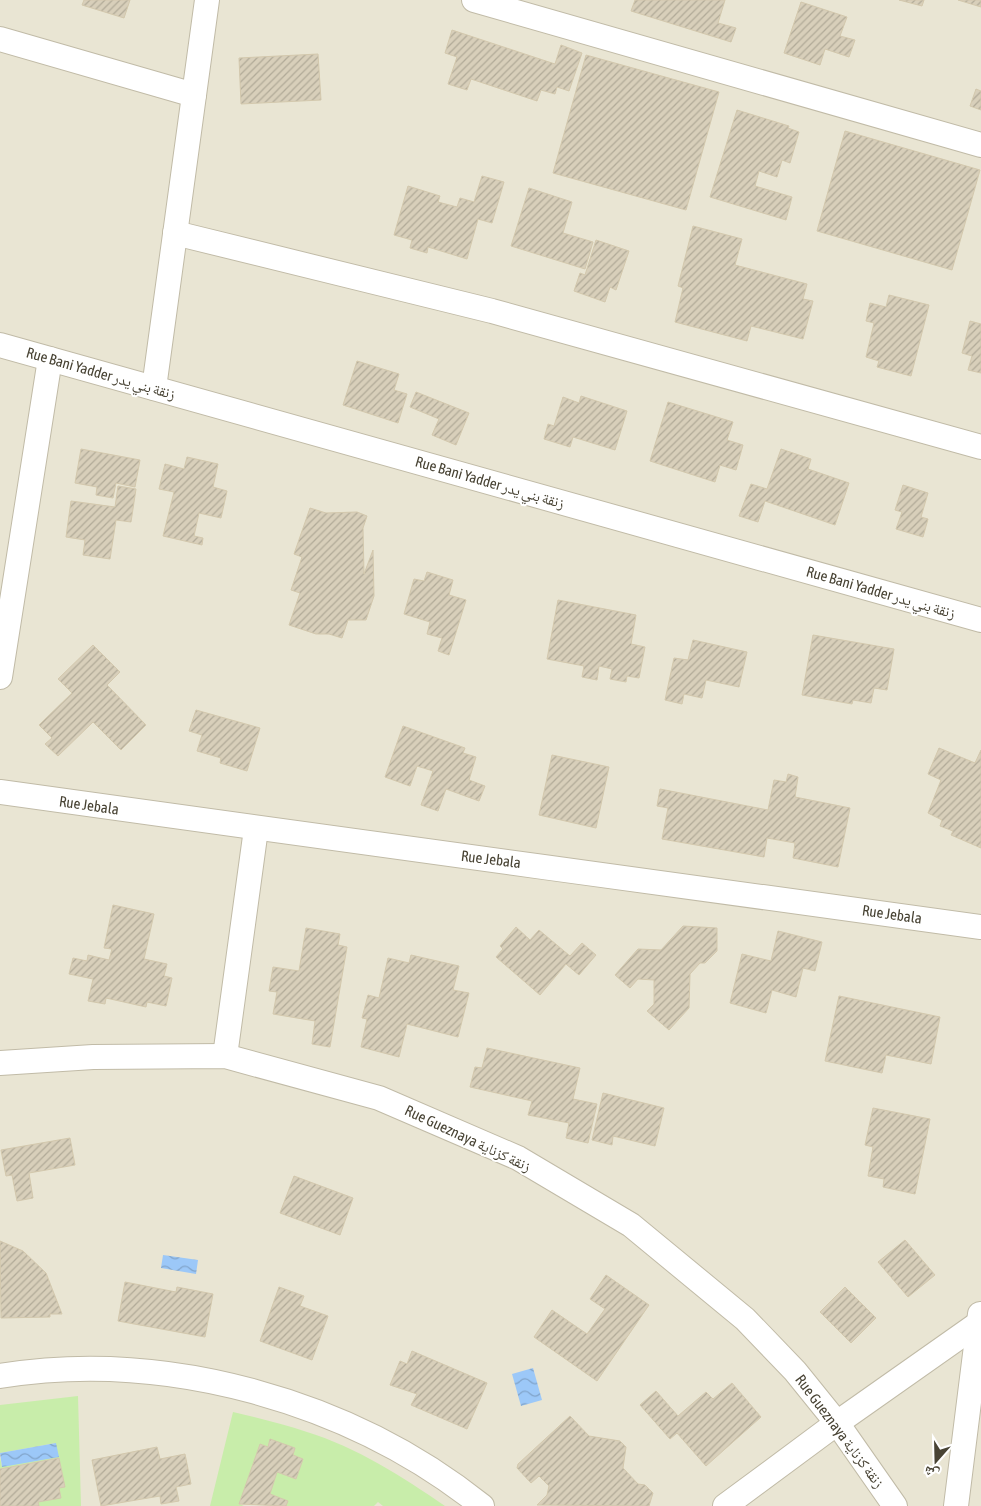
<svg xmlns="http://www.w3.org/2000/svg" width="981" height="1506" font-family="'Asap Condensed','Noto Naskh Arabic',sans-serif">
	<defs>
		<pattern id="water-waves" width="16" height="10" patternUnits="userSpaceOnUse" patternTransform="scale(1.25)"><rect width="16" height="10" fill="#9cc8f8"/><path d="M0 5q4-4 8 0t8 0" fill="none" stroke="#81a4ca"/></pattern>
		<pattern id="building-hatch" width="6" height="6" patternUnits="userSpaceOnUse" patternTransform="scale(1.25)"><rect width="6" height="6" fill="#d8cfba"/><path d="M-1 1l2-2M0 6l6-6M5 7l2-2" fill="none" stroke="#b1aa98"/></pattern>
	</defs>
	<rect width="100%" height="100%" fill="#f5f2e6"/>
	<!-- residential -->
	<rect fill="#e9e5d3" x="0" y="0" width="981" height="1506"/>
	<!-- green -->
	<g fill="#c8edaa">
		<polygon points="78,1396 81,1506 39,1506 38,1502 61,1498 59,1488 65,1487 59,1458 0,1469 0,1457 2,1467 56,1443 0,1453 0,1405"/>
		<path d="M233,1412c25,6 50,12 74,20 49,15 96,45 138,74h-62l-5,-4 -4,4h-88l1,-5 -17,-7 7,-22 19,7 7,-20 -10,-4 2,-7 -25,-8 -2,7 -7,-3 -22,60 5,2h-34z"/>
	</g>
	<!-- water -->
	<g fill="url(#water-waves)">
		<polygon points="163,1255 198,1260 196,1274 161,1268"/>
		<polygon points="533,1368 542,1400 521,1406 512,1374"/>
		<polygon points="56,1443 59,1457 2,1467 0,1453"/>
	</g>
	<!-- building -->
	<g fill="url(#building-hatch)" stroke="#d3c8ad">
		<polygon points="84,0 130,0 124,18 82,5"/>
		<polygon points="635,0 725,0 718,23 736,28 731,42 631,11"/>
		<polygon points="899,0 924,0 922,6"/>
		<polygon points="958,0 981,0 981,7"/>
		<polygon points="801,2 847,17 840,36 855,40 849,57 825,49 820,65 784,53"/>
		<polygon points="452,30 555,64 561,45 582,53 569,91 557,87 555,94 541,90 537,101 471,79 467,90 448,84 457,57 445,53"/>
		<polygon points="318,54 321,100 241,104 239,58"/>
		<polygon points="586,55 719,92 686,210 553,173"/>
		<polygon points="976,89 981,91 981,110 970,106"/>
		<polygon points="737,110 789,126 788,128 799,132 790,163 782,160 777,177 759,171 755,186 792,197 786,220 710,197"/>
		<polygon points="845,131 980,170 952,270 817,231"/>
		<polygon points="482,176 504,182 492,223 478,219 467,259 428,247 427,253 410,248 412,240 394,235 408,186 440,196 438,202 457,207 460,198 474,202"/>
		<polygon points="529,188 572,202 563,233 593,242 585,269 511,246"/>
		<polygon points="693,226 742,239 735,265 807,284 803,299 813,301 803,339 751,326 747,341 675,322 683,288 678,286"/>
		<polygon points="596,240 629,251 616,290 610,287 605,302 574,291 580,273 585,275"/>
		<polygon points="889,295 929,305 911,376 877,367 879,361 866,357 874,323 866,321 870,303 886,307"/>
		<polygon points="970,321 981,324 981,373 968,370 972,356 962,353"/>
		<polygon points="357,361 399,374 394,390 407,394 398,423 343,405"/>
		<polygon points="416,392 469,413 456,445 432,435 439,419 410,407"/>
		<polygon points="581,396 627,411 615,450 573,437 570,447 544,439 548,424 554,426 563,397 579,403"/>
		<polygon points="668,402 733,422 727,440 743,445 736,470 720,465 715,482 650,461"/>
		<polygon points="81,449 140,460 135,487 116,483 113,498 96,495 97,487 75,483"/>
		<polygon points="781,449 811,459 808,469 849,483 835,525 765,501 758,522 739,516 751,484 767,489"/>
		<polygon points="187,457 218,464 213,487 227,491 221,518 199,513 194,536 203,538 202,545 163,536 174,492 159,489 165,464 184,469"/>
		<polygon points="903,485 928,493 921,517 928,519 923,537 896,529 902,512 895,510"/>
		<polygon points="118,486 136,489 131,522 116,520 110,559 83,555 85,540 66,537 71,501 115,507"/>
		<polygon points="310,508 326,513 357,512 367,516 363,528 364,574 373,550 374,596 366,620 348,620 342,638 329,634 316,634 289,625 300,593 291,590 302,557 294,554"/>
		<polygon points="427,572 453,580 449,595 466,600 449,655 438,651 442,638 427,634 430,622 404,614 414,579 424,581"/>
		<polygon points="558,600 636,615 631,644 645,647 639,678 627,676 626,682 610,679 612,669 599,666 597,680 582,677 584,666 547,659"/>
		<polygon points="813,635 894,649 887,690 874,688 871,703 853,700 852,704 802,695"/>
		<polygon points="693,640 747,652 739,687 706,680 702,698 684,694 682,704 665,700 674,658 688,660"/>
		<polygon points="93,645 120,672 107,685 146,725 121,750 93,722 58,756 45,744 52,738 39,725 72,693 58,679"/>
		<polygon points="196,710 260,728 247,771 220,763 221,758 197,751 202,735 189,731"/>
		<polygon points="403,726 465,748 463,753 476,757 469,780 485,786 479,801 446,789 438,811 421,805 433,771 417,766 410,786 385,777"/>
		<polygon points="939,748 975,763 981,750 981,848 951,835 953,831 940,826 942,820 928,813 941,780 928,774"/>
		<polygon points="552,755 609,767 596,828 539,815"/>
		<polygon points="788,774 798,777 795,797 850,808 838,867 793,858 795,843 767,838 764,857 662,839 668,808 657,806 660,789 768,810 774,780 786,782"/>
		<polygon points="113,905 154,914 144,959 167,964 164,976 172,978 166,1006 147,1002 146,1007 106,998 105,1004 88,1001 93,979 69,974 73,958 87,961 88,955 109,960 112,949 104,948"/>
		<polygon points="683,926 717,928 717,951 705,963 700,963 690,974 689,1008 669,1030 647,1011 654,1004 654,980 638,979 630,988 615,975 638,949 661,950"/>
		<polygon points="516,927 530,940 539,930 570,956 582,943 596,955 579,975 566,964 540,995 496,957 503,949 500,946"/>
		<polygon points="306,928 340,934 338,945 347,947 330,1047 312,1044 315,1021 273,1014 277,992 269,991 273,967 299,971"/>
		<polygon points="778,931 822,942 815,971 803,968 796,997 772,990 766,1013 730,1003 742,954 771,961"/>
		<polygon points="411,955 459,966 453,990 469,993 458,1037 407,1024 399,1057 361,1047 367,1019 362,1018 368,995 379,998 388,958 409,963"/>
		<polygon points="839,996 940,1017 931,1064 886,1055 882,1073 825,1061"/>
		<polygon points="487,1048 580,1068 573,1099 597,1104 588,1143 566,1138 569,1123 528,1115 532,1101 470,1087 475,1067 482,1068"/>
		<polygon points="603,1093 664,1108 655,1146 613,1136 612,1145 592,1140"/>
		<polygon points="873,1108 930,1119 915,1194 883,1187 884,1179 868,1176 873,1147 865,1145"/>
		<polygon points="70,1138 75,1165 29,1173 33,1198 17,1201 12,1175 6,1176 1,1150"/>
		<polygon points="294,1176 353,1198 340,1235 280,1213"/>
		<polygon points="905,1240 935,1275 908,1297 878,1262"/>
		<polygon points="0,1241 23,1251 46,1273 62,1314 50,1314 50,1317 1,1318"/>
		<polygon points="606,1275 649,1305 597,1381 534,1337 552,1310 587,1334 605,1309 590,1299"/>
		<polygon points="125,1282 176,1292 177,1287 213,1294 205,1337 118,1321"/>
		<polygon points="279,1287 304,1296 300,1306 328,1316 312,1360 260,1341"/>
		<polygon points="845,1287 876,1318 851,1343 820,1312"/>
		<polygon points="412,1351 487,1383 467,1429 411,1405 417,1394 390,1385 400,1361 407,1364"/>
		<polygon points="732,1383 761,1417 706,1466 677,1433 670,1439 640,1405 656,1391 678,1416 706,1392 713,1399"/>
		<polygon points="570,1416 589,1436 620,1441 626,1447 623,1468 638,1484 645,1485 653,1493 649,1506 537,1505 547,1495 549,1486 539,1476 531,1483 517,1468 518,1464"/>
		<polygon points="270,1439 295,1448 293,1455 303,1459 296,1479 277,1472 270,1494 288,1501 286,1506 239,1504 260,1444 268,1447"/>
		<polygon points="157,1447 160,1459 185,1454 191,1484 176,1487 179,1501 161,1504 160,1496 101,1506 92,1460"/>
		<polygon points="59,1458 65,1487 59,1488 61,1498 38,1502 39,1506 0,1506 0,1469"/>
	</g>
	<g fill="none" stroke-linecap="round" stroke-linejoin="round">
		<!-- street casing -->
		<g stroke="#c1bba7" stroke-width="26">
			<g id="street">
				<polyline points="474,0 981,145"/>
				<polyline points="0,39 194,95"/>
				<polyline points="175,233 492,311 981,447"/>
				<polyline points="0,345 981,620"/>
				<polyline points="154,388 207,0"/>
				<polyline points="0,677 50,359"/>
				<path d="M0,792c327,47 654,89 981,135"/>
				<polyline points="225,1056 256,829"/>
				<polyline points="0,1063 93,1057 225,1056 379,1098 518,1158 631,1225 745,1319 795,1371 837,1423 895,1506"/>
				<path d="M0,1376c166,-27 351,25 482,130"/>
				<polyline points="725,1506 837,1423 979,1323"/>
				<polyline points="956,1506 980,1314"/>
			</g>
		</g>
		<!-- street -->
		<use href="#street" stroke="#fff" stroke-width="24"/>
	</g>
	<g text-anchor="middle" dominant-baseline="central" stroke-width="4" stroke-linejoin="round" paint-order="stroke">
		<!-- street labels -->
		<g font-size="15" fill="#484334" stroke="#fff">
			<text transform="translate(101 373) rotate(16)">Rue Bani Yadder زنقة بني يدر</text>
			<text transform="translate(490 482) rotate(16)">Rue Bani Yadder زنقة بني يدر</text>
			<text transform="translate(881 592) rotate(16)">Rue Bani Yadder زنقة بني يدر</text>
			<text transform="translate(89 805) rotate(8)">Rue Jebala</text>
			<text transform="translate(491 859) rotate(7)">Rue Jebala</text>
			<text transform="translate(892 914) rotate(8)">Rue Jebala</text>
			<text transform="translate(468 1138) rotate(25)">Rue Gueznaya زنقة كزناية</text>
			<text transform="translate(840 1431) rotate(53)">Rue Gueznaya زنقة كزناية</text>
		</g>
	</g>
	<!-- north arrow -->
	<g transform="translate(936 1461) rotate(200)" stroke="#ffffff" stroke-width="4" paint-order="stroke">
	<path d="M0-4L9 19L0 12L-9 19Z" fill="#484334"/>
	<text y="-8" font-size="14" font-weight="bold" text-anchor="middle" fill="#484334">ش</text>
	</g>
</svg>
